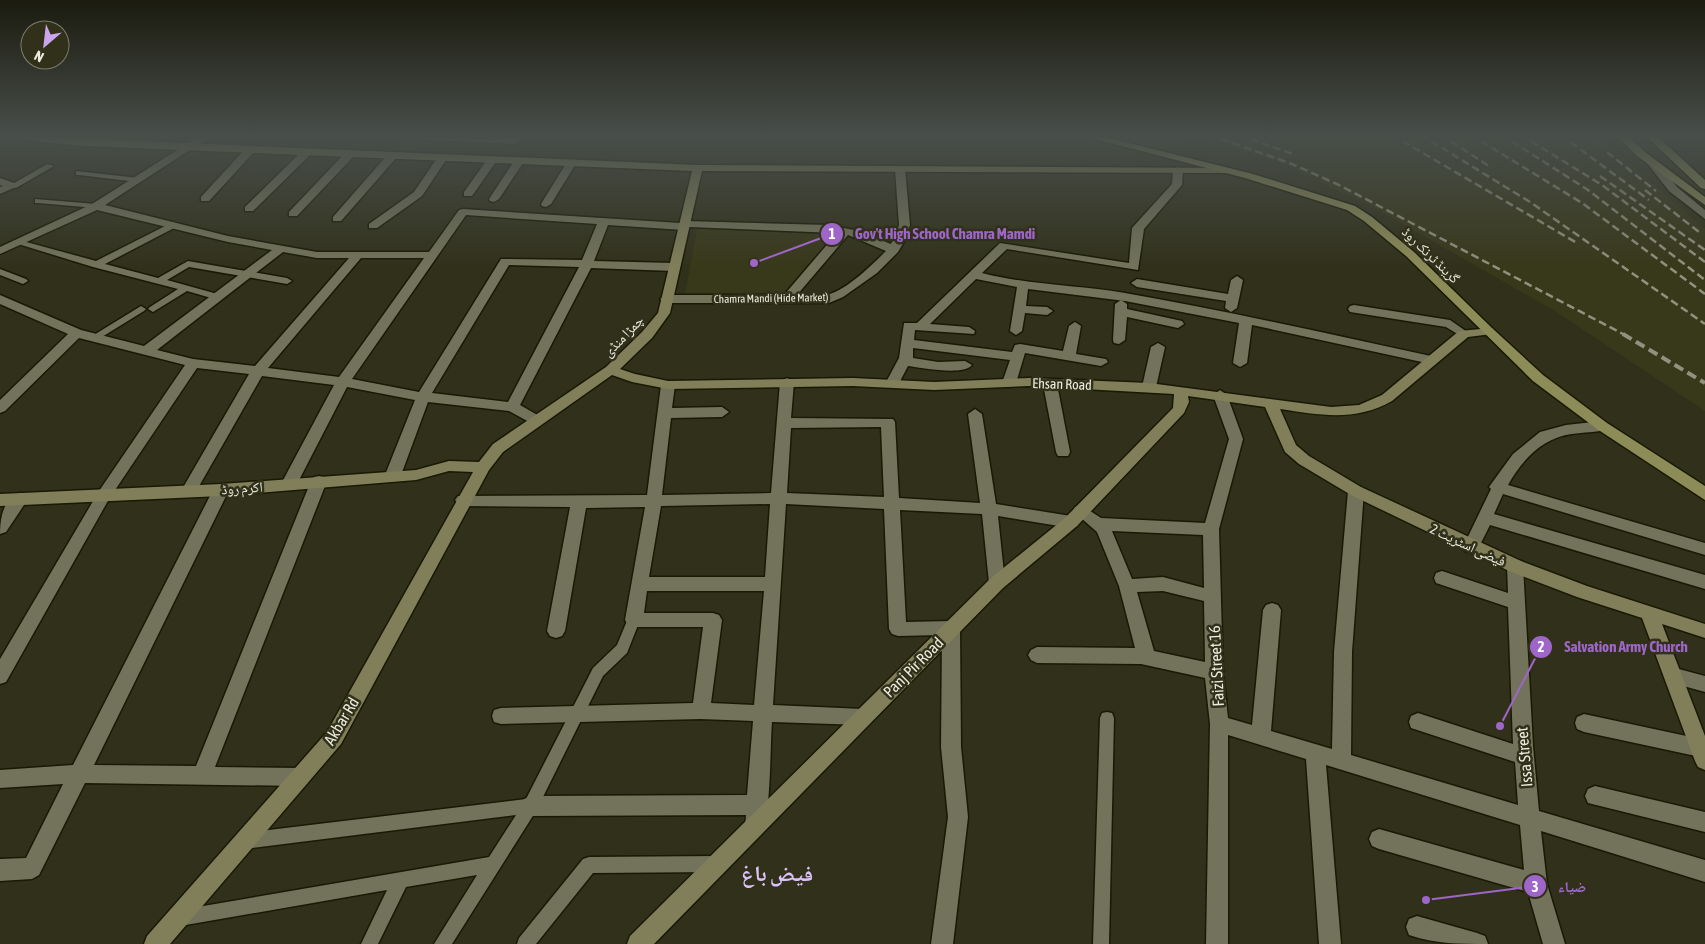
<svg xmlns="http://www.w3.org/2000/svg" width="1705" height="944" font-family="'Asap Condensed','Noto Naskh Arabic',sans-serif">
	<rect width="100%" height="100%" fill="#31311b"/>
	<!-- built -->
	<g fill="#38381a">
		<polygon points="1103,135 1181,135 1168,151"/>
		<polygon points="1201,135 1587,135 1616,151 1705,229 1705,411 1555,311 1378,210 1290,168"/>
		<polygon points="698,224 845,231 789,297 684,299"/>
	</g>
	<g fill="none" stroke-linecap="round" stroke-linejoin="round">
		<!-- lane casing -->
		<g stroke="#191904" stroke-width="3">
			<g id="lane">
				<polygon points="47,164 54,166 16,188 9,186"/>
				<polygon points="76,171 138,178 142,180 138,182 79,175 76,175"/>
				<polygon points="35,199 96,204 100,206 96,208 38,203 35,203"/>
				<polygon points="173,222 177,225 176,227 105,264 158,278 188,261 287,278 292,281 287,284 189,267 167,280 221,295 221,299 218,300 187,291 153,312 148,309 150,307 178,289 93,267 15,243 19,240 96,261"/>
				<polygon points="0,269 26,279 28,281 23,284 0,275"/>
				<polygon points="141,306 146,309 144,311 97,340 94,341 89,338"/>
				<polygon points="634,615 639,616 640,620 627,653 603,676 536,811 452,944 434,944 477,875 406,887 378,944 361,944 387,890 180,926 174,924 172,918 174,912 180,910 489,857 516,815 244,849 239,846 236,841 239,836 244,833 526,799 593,668 617,645 629,616"/>
				<polygon points="1107,712 1112,713 1114,718 1109,944 1093,944 1100,718 1102,713"/>
				<polygon points="717,856 723,858 725,864 723,870 717,872 593,873 536,944 517,944 519,938 583,859 589,857"/>
			</g>
		</g>
		<!-- street casing -->
		<g stroke="#191904" stroke-width="3">
			<g id="street">
				<polygon points="90,135 102,135 87,145 81,145 81,141"/>
				<path d="M201,135h12l-108,70 123,31 89,16h112l30,-42 4,-1 217,14 5,-2 143,4 26,5 37,14 8,-19 -4,-56 5,-3 5,3 5,56 -5,15 -7,12 -21,21 -34,24 -14,6h-163l-6,-4 6,-4h118l53,-62 -148,-6 -5,3 -76,-5 -14,36 80,2 6,4 -6,4 -83,-3 -71,137 21,12 2,3 -2,3h-10l-22,-12 -81,-9 -27,73 -3,4h-10l-3,-4 30,-75 -68,-13 -50,97 -3,4h-10l-3,-4 53,-99 -72,-9 -68,119h-10l-3,-4 68,-117 -52,-6 -88,131 -103,183 -6,2v-25l99,-168 86,-126 -106,-27 -74,73 -5,2v-13l68,-66 -68,-30v-9l81,35 63,16 128,-96 -44,-8 -131,-32 -97,44v-7l92,-43zM466,215l131,9 -15,36 -81,-1 -82,133 -67,-13zM848,235l38,16c-13,13 -42,42 -61,44 -9,1 -19,0 -28,0zM283,252l34,6h32l-94,108 -62,-7 -36,-9zM361,258h63l-85,119 -71,-9zM509,265l70,2 -71,135 -76,-9z"/>
				<polygon points="397,135 515,138 520,141 515,144 401,139"/>
				<polygon points="250,147 254,148 254,152 209,201 201,201 201,197 246,148"/>
				<polygon points="307,149 311,150 311,154 253,211 245,211 245,207 303,150"/>
				<polygon points="350,151 354,152 354,156 297,216 289,216 289,212 346,152"/>
				<polygon points="393,152 397,153 397,157 341,221 333,221 333,217 389,153"/>
				<polygon points="443,154 448,157 422,196 377,228 369,228 369,224 414,192 439,155"/>
				<polygon points="493,156 498,159 472,196 464,196 464,192 489,157"/>
				<polygon points="520,157 525,160 499,199 494,202 490,201 489,199 516,158"/>
				<polygon points="572,159 577,162 551,204 546,207 542,206 541,204 567,162"/>
				<polygon points="1652,160 1656,161 1677,187 1705,210 1705,219 1669,191 1647,163"/>
				<path d="M1178,167l5,3 -1,15 -38,44 -6,41 -131,-21 -25,24c47,12 95,12 143,20 103,18 204,41 306,63l5,1 2,3 -2,3 -5,1 -179,-39 -5,38 -7,4 -7,-4 6,-40 -114,-22 -97,-12 -2,17 21,1 6,4 -6,4 -22,-2 -3,18 -6,4 -6,-4 7,-44 -41,-8 -46,45 39,3 6,4 -1,3 -59,-4 -1,10 98,12 3,-7 5,-1 43,7 6,-25 6,-4 6,4 -5,28 30,5 2,3 -7,4 -76,-13 -9,30 -7,4 -7,-4 8,-23 -97,-12v10l25,4 27,-1 7,4c-9,11 -50,3 -64,1l-11,21h-10l-2,-3 14,-26 5,-35h13l83,-80 129,20 3,-35 40,-44 1,-14z"/>
				<polygon points="0,178 17,184 18,186 0,194 0,187 3,186 0,185"/>
				<polygon points="1237,276 1243,280 1237,308 1231,312 1225,308 1226,301 1137,287 1131,283 1137,279 1228,294 1231,280"/>
				<polygon points="1121,300 1127,304 1127,309 1182,321 1184,324 1178,328 1127,317 1125,340 1119,344 1114,343 1113,340 1115,304"/>
				<polygon points="1354,305 1450,320 1470,334 1464,338 1446,327 1350,312 1348,309 1350,306"/>
				<polygon points="1158,343 1165,347 1156,387 1149,391 1142,387 1151,347"/>
				<path d="M787,378l7,4 -3,36 102,1 2,3 4,76 81,5 -12,-89 7,-5 7,5 14,90 75,12 6,2 2,4 -2,4 -6,2 -73,-12 7,67 -2,5 -6,2 -6,-2 -2,-5 -7,-69 -82,-4 6,112 45,-1 6,2 3,5 1,119 7,70 -15,127h-22l17,-127 -7,-70 1,-112 -44,1 -6,-2 -3,-5 -5,-120 -98,-5 -13,201 90,4 7,2 2,6 -2,6 -7,2 -91,-3c-2,27 -1,90 -10,111l-7,3 -7,-3 -3,-7 1,-11 -215,1 -7,-3 -3,-7 3,-7 7,-3 216,-1 6,-74 -52,-2 -200,5 -7,-2 -2,-6 2,-6 7,-2 192,-5 10,-76h-69l-6,-2 -3,-5 20,-113 -59,1 -21,123 -3,5 -6,2 -6,-2 -3,-5 23,-124 -107,-1 -5,-2 -3,-4 3,-4 189,-1 14,-110 7,-4 7,4 -3,23 50,-1 7,5 -7,5 -51,1 -9,77 109,-2 9,-111zM881,427l3,70 -97,-4 4,-65zM770,504l-5,73h-116l12,-71zM647,591h117l-10,114 -43,-2 11,-83 -3,-5 -6,-2h-69z"/>
				<polygon points="1050,380 1057,384 1070,452 1068,456 1058,456 1056,452 1043,384"/>
				<path d="M1220,390l7,5 16,44 -24,90 4,143 5,46 24,7 11,-115 3,-5 6,-2 6,2 3,5 -10,121 61,18 2,-97 14,-161 3,-4h10l3,4 -12,161 -1,103 167,50 -3,-43 -104,-34 -2,-6 2,-6 7,-3 95,31 -5,-137 -72,-24 -2,-5 2,-5 6,-2 66,22 -1,-27 2,-5 6,-1 6,1 2,5 10,180 6,65 166,49v22l-164,-51 6,53 18,60h-22l-15,-52 -149,-43 -7,-3 -3,-7 3,-7 7,-3 145,41 -4,-45 -194,-60 15,179h-22l-13,-185 -78,-24v209h-22l4,-220 -5,-46 -64,-14 -104,-1 -6,-3 -3,-5 3,-5 6,-3 98,1 -16,-62 -22,-54 -24,-21 2,-4 6,-2 20,13 104,5 24,-84 -16,-44zM1112,531l91,4 1,53 -41,-11 -31,2zM1163,591l41,10 1,61 -51,-11 -17,-59z"/>
				<path d="M1602,421l7,5 -2,3c-11,4 -23,3 -35,5 -30,4 -49,25 -64,51l197,58v12l-202,-61 -9,20 211,61v14l-215,-64 -13,26 -6,2 -6,-2 -2,-4 28,-58 -2,-2 24,-33 27,-22 26,-7z"/>
				<polygon points="319,476 324,477 327,481 215,767 300,768 307,770 310,777 307,784 300,786 85,783 39,875 32,879 0,881 0,859 26,858 63,784 0,788 0,770 73,765 213,490 216,486 226,486 229,490 94,765 196,766 311,481 314,477"/>
				<path d="M20,493l5,2 3,4 -22,33 -6,2c0,-15 3,-36 20,-41z"/>
				<polygon points="1675,668 1705,676 1705,692 1669,682 1666,676 1669,670"/>
				<polygon points="1584,714 1705,740 1705,758 1584,732 1577,729 1575,723 1577,717"/>
				<polygon points="1595,786 1705,812 1705,832 1588,803 1585,796 1588,789"/>
				<path d="M1417,916l60,17 8,3 3,8c-28,0 -53,0 -79,-9l-3,-8 3,-8z"/>
			</g>
		</g>
		<!-- secondary casing -->
		<g stroke="#191904" stroke-width="3">
			<path id="secondary" d="M0,135l698,30 532,3 1,2 -5,3 -524,-2 -32,142 -18,25 -32,31 15,5 33,7 185,-3 81,4 95,-4 120,5 182,24 28,-2 23,-10 77,-64 33,-3 1,3 -1,3 -24,3 -76,64c-37,21 -72,14 -112,8l16,36 13,11 52,31 160,74 66,25 118,38v14l-43,-14 43,112v34l-7,-3 -3,-6 -53,-143 -65,-21 -68,-26 -158,-76 -52,-31 -14,-12 -20,-45 -77,-11 1,6 -5,11 -107,113 -74,62 -349,356h-27l3,-8 361,-358 74,-60 108,-110 1,-14 -145,-8 -95,4 -81,-4 -185,3 -36,-7 -20,-7 -109,77 -14,18 -148,274 -171,200h-26l3,-8 180,-204 146,-260 -24,-1 -33,9 -195,16 -221,10v-12l221,-10 195,-14 33,-9 30,1 14,-18 113,-77 36,-35 16,-19 34,-142 -608,-25 -81,-8z"/>
		</g>
		<!-- primary casing -->
		<g stroke="#191904" stroke-width="3">
			<g id="primary">
				<polygon points="1080,135 1097,135 1253,174 1355,206 1372,217 1414,252 1492,328 1543,375 1607,423 1705,486 1705,500 1597,429 1533,381 1406,256 1364,221 1347,210 1245,178"/>
				<polygon points="1616,135 1627,135 1645,152 1705,197 1705,205 1637,156"/>
				<polygon points="1645,135 1656,135 1705,180 1705,189 1701,188"/>
			</g>
		</g>
		<!-- lane -->
		<use href="#lane" fill="#73735b" fill-rule="evenodd"/>
		<!-- street -->
		<use href="#street" fill="#73735b" fill-rule="evenodd"/>
		<!-- secondary -->
		<use href="#secondary" fill="#807f5a" fill-rule="evenodd"/>
		<!-- primary -->
		<use href="#primary" fill="#8c8c58" fill-rule="evenodd"/>
		<!-- rail-far1 -->
		<g stroke="#91917f" stroke-width="2.5" stroke-dasharray="8 4" stroke-linecap="butt">
			<polyline points="1210,135 1292,164 1339,185 1625,335"/>
			<polyline points="1239,135 1293,154"/>
			<polyline points="1392,135 1577,243"/>
			<polyline points="1421,135 1530,202 1705,324"/>
			<polyline points="1441,135 1489,166"/>
			<polyline points="1471,135 1582,203 1705,294"/>
			<polyline points="1502,135 1588,190 1705,280"/>
			<polyline points="1521,135 1602,185 1705,262"/>
			<polyline points="1561,135 1649,200"/>
			<polyline points="1607,152 1656,191"/>
			<polyline points="1600,176 1705,250"/>
			<polyline points="1645,190 1699,232"/>
		</g>
		<!-- rail -->
		<polyline stroke="#91917f" stroke-width="4" stroke-dasharray="10 5" stroke-linecap="butt" points="1623,334 1705,383"/>
	</g>
	<!-- sky -->
	<linearGradient id="sky" x2="0" y2="1"><stop stop-color="#1b1b0f"/><stop offset="0.51" stop-color="#484e4a"/><stop offset="1" stop-color="#484e4a" stop-opacity="0"/></linearGradient>
	<rect width="1705" height="267" fill="url(#sky)"/>
	<g text-anchor="middle" dominant-baseline="central" stroke-width="5" stroke-linejoin="round" paint-order="stroke">
		<!-- far-street labels -->
		<g font-size="11" fill="#ececde" stroke="#31311b">
			<text transform="translate(771 298) rotate(-1)">Chamra Mandi (Hide Market)</text>
		</g>
		<!-- street labels -->
		<g font-size="14" fill="#ececde" stroke="#31311b">
			<text transform="translate(1431 255) rotate(44)">گرینڈ ٹرنک روڈ</text>
			<text transform="translate(623 336) rotate(-46)">چمڑا منڈی</text>
			<text transform="translate(1062 384) rotate(2)">Ehsan Road</text>
			<text transform="translate(242 488) rotate(-4)">اکرم روڈ</text>
			<text transform="translate(1468 545) rotate(25)">فیضی اسٹریٹ 2</text>
		</g>
		<!-- near-street labels -->
		<g font-size="16" fill="#ececde" stroke="#31311b">
			<text transform="translate(1216 666) rotate(-93)">Faizi Street 16</text>
			<text transform="translate(913 667) rotate(-45)">Panj Pir Road</text>
			<text transform="translate(341 721) rotate(-59)">Akbar Rd</text>
			<text transform="translate(1524 757) rotate(-95)">Issa Street</text>
		</g>
		<!-- near-district labels -->
		<g font-size="22" font-weight="bold" fill="#dbc1f8" stroke="#31311b">
			<text x="777" y="873">فیض باغ</text>
		</g>
	</g>
	<!-- callouts -->
	<path fill="none" stroke="#9d66c8" stroke-width="2" d="M754 263L832 234M1500 726L1541 647M1426 900L1535 886"/>
	<g fill="#9d66c8" stroke="#31311b" stroke-width="2">
		<circle cx="754" cy="263" r="5"/>
		<circle cx="1500" cy="726" r="5"/>
		<circle cx="1426" cy="900" r="5"/>
		<circle cx="832" cy="234" r="12"/>
		<circle cx="1541" cy="647" r="12"/>
		<circle cx="1535" cy="886" r="12"/>
	</g>
	<g font-size="15" text-anchor="middle" font-weight="bold" fill="#fff">
		<text x="832" y="239">1</text>
		<text x="1541" y="652">2</text>
		<text x="1535" y="892">3</text>
	</g>
	<g font-size="15" text-anchor="middle" font-weight="bold" fill="#9d66c8" stroke="#31311b" stroke-width="5" stroke-linejoin="round" paint-order="stroke">
		<text x="945" y="239">Gov't High School Chamra Mamdi</text>
		<text x="1626" y="652">Salvation Army Church</text>
		<text x="1572" y="892">ضیاء</text>
	</g>
	<!-- north arrow -->
	<g transform="translate(45 45) rotate(208)"><circle r="24" fill="#31311b" stroke="#7c7c69"/>
	<path d="M0-4L9 19L0 12L-9 19Z" fill="#c9a5ee"/>
	<text y="-8" font-size="14" font-weight="bold" text-anchor="middle" fill="#ececde">N</text>
	</g>
</svg>
